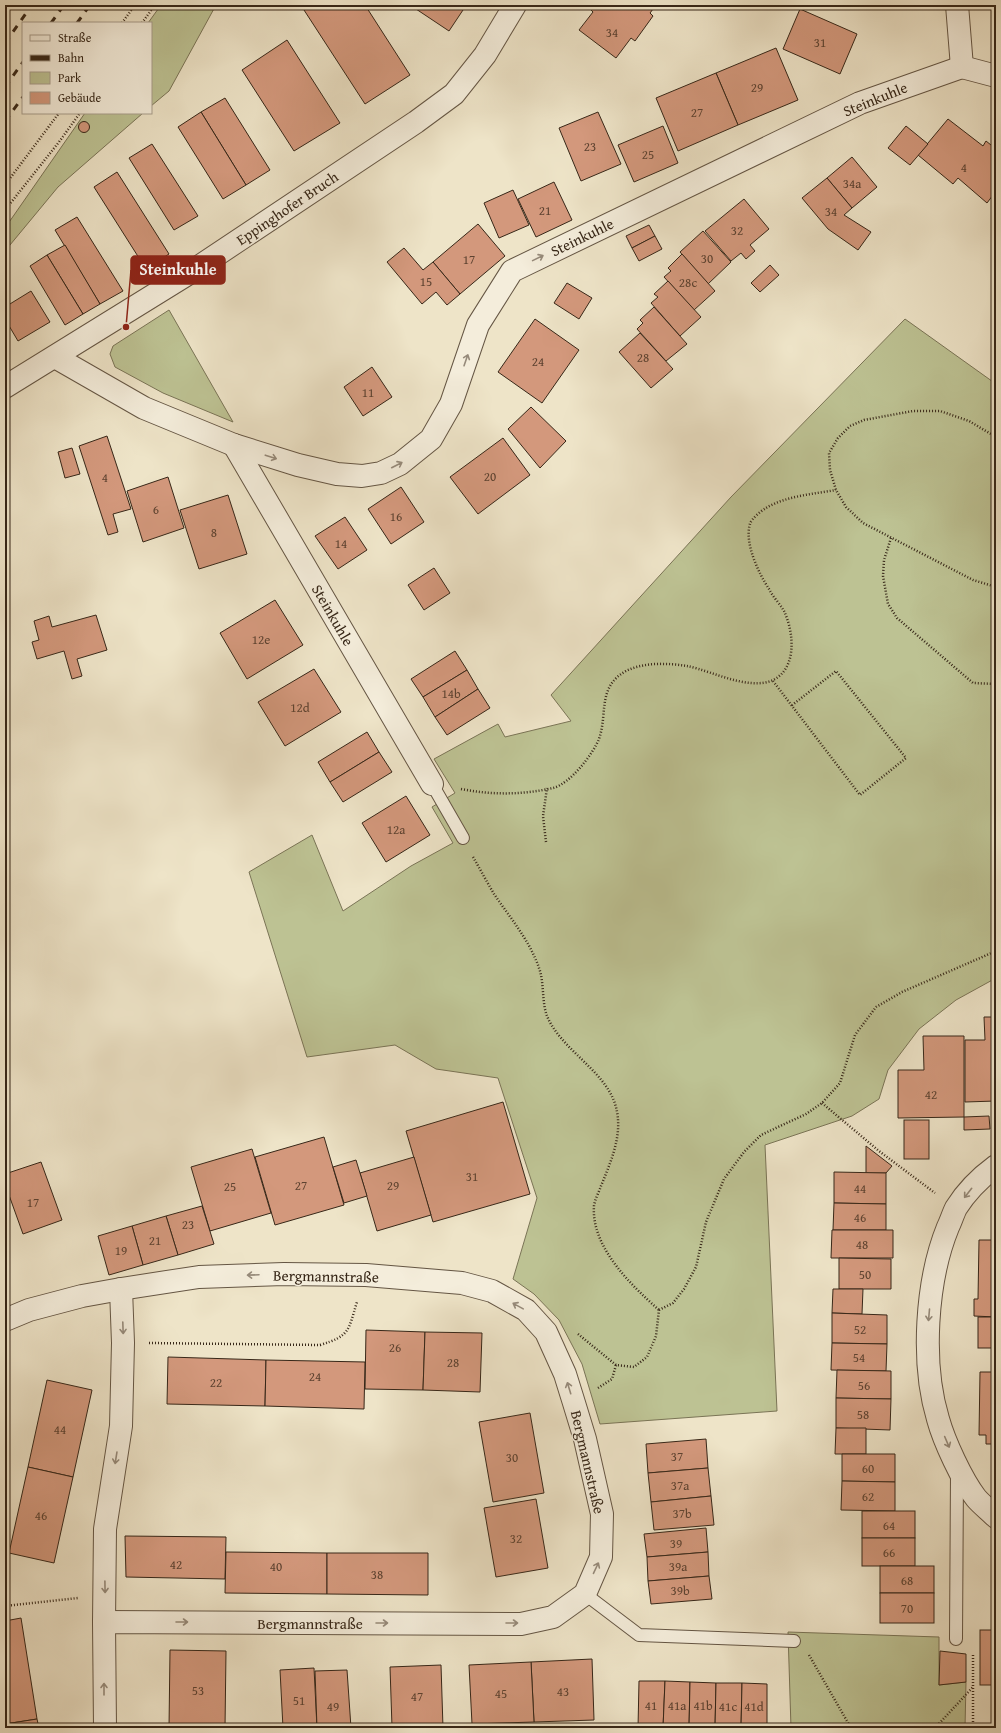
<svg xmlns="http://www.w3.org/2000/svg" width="1001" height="1733" font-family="'Gentium Book Plus',serif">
	<rect width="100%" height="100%" fill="#eee4c8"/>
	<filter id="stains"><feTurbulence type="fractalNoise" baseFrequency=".005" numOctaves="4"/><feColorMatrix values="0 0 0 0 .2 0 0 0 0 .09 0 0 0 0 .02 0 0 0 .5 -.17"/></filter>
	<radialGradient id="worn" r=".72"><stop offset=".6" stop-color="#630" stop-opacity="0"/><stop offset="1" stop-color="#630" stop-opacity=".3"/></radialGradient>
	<!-- green -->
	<g fill="#bdc293" stroke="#7a7456">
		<polygon points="161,5 216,5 169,91 151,106 151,23 148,23"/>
		<polygon points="85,113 143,113 58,187 5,251 5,228"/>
		<polygon points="169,310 233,422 163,393 115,367 110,354 113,346"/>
		<polygon points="905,319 996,384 996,978 956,1000 919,1029 888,1070 879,1099 852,1116 765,1145 777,1411 600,1424 582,1364 559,1320 534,1294 513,1279 537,1198 498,1078 436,1069 395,1045 307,1057 249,872 312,835 343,911 411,866 453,843 432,807 455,793 434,759 498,724 505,737 571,721 551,695 731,497"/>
		<polygon points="788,1632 939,1637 939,1685 966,1682 965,1728 791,1728"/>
	</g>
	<!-- building -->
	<g fill="#d3987c" stroke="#372718">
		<polygon points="312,5 365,5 410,75 365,104 304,10"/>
		<polygon points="414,5 463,5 465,7 449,31 413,7"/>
		<polygon points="594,5 656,5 650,13 653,16 635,41 631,38 616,58 579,30 593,12 591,10"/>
		<polygon points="800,9 857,34 840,74 783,49"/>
		<polygon points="287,40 340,123 294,151 242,70"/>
		<polygon points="776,48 798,100 738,125 716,73"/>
		<polygon points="716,73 738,125 678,151 656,98"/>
		<polygon points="225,98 270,170 246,185 201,112"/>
		<polygon points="201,112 246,185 223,199 178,127"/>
		<polygon points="598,112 621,164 581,181 559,128"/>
		<polygon points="948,119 983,146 986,141 996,149 996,191 987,203 958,178 953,184 918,155"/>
		<circle cx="84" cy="127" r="5.5"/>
		<polygon points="663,126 678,163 634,182 618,145"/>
		<polygon points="906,126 928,144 910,165 888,148"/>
		<polygon points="152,144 198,216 174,230 129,158"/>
		<polygon points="852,157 877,187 852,208 827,178"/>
		<polygon points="117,172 169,254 146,269 94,187"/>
		<polygon points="827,178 852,208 844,215 871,232 858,250 828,229 802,198"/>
		<polygon points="554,182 572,220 536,237 518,199"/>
		<polygon points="513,190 529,225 499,238 484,203"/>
		<polygon points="744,199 769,229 750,245 755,251 746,259 741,253 731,261 705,231"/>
		<polygon points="77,217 123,291 100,304 55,230"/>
		<polygon points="478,224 505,256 460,294 433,262"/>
		<polygon points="649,225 655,236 632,248 626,236"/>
		<polygon points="703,231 731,262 708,284 680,252"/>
		<polygon points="655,236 662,249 639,261 632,248"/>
		<polygon points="65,245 100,304 83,314 47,255"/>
		<polygon points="404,248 423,270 433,262 460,294 447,305 436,292 422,304 387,262"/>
		<polygon points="682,254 715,291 694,310 664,277 671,271 668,268"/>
		<polygon points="47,255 83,314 65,325 30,266"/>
		<polygon points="770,265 779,275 760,292 751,283"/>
		<polygon points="668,281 701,317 680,336 651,303 658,297 654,294"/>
		<polygon points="567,283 592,298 579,319 554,303"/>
		<polygon points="31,291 50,322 18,341 5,319 5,307"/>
		<polygon points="654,307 687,344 666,361 637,329 643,323 640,320"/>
		<polygon points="535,319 579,350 542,403 498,372"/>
		<polygon points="640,333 673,369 651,388 619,352"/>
		<polygon points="372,367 392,397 363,416 344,387"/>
		<polygon points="531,407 566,441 540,468 508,429"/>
		<polygon points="107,436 131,509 113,514 118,532 108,535 79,446"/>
		<polygon points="503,438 530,475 478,514 450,477"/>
		<polygon points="72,448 80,474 65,478 58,452"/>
		<polygon points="168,477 184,528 143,542 127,491"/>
		<polygon points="401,487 424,522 391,544 368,509"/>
		<polygon points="228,495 247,554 199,569 180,510"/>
		<polygon points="345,517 367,550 338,569 315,536"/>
		<polygon points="434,568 450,593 424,610 408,585"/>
		<polygon points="275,600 303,645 247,679 220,633"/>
		<polygon points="96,615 107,650 77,659 82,676 72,679 64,651 37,659 32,642 39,640 34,621 49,616 52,627"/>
		<polygon points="455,651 467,670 423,697 411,679"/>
		<polygon points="314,669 341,712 285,746 258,702"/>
		<polygon points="467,670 478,689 435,717 423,697"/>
		<polygon points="478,689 490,708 447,735 435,717"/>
		<polygon points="367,732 379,752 330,782 318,762"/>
		<polygon points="379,752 392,772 343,802 330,782"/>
		<polygon points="406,796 430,835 386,862 362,823"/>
		<polygon points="984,1017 996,1017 996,1101 965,1102 965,1040 985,1040"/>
		<polygon points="923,1036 964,1036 964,1117 898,1118 898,1070 924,1070"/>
		<polygon points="503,1102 530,1194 433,1222 406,1131"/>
		<polygon points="989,1116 990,1129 964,1130 964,1117"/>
		<rect x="904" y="1120" width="25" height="39"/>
		<polygon points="324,1137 344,1205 275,1225 255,1157"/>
		<polygon points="866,1146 892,1166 886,1173 866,1173"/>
		<polygon points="252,1149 271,1213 210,1231 191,1167"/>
		<polygon points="414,1157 431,1215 377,1231 360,1173"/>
		<polygon points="356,1160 367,1196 344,1203 333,1167"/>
		<polygon points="41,1162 62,1220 23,1234 5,1184 5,1174"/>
		<polygon points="834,1172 886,1173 886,1204 834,1203"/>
		<polygon points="834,1203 886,1204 886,1230 833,1230"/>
		<polygon points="202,1206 214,1244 178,1255 166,1216"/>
		<polygon points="166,1216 178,1255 143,1265 132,1226"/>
		<polygon points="132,1226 143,1265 109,1275 98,1236"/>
		<polygon points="832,1230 893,1230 893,1258 831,1258"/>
		<polygon points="979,1240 996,1240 996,1317 974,1316 974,1299 978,1299"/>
		<polygon points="839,1258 891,1259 891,1289 839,1289"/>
		<polygon points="833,1289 863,1289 862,1314 832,1313"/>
		<polygon points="832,1313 887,1315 887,1344 832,1343"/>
		<rect x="978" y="1317" width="18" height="31"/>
		<polygon points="366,1330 425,1332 423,1390 365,1389"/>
		<polygon points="425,1332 482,1333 480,1392 423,1390"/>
		<polygon points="832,1343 887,1344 886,1371 831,1370"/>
		<polygon points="168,1357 266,1360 265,1406 167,1404"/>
		<polygon points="266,1360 365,1362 364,1409 265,1406"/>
		<polygon points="837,1370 891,1371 891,1399 836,1398"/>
		<polygon points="980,1372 996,1372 996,1444 986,1444 986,1435 979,1435"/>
		<polygon points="47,1380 92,1390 73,1477 28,1467"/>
		<polygon points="836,1398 891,1399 890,1430 836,1428"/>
		<polygon points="530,1413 544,1493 493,1502 479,1422"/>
		<polygon points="836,1428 866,1428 866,1454 835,1454"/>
		<polygon points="706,1439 708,1468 648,1473 646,1444"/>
		<polygon points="842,1454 895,1454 895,1482 842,1481"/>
		<polygon points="28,1467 73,1477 54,1563 9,1553"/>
		<polygon points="708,1468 711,1496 651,1502 648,1473"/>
		<polygon points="842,1481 895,1482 895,1511 841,1510"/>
		<polygon points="711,1496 714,1525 654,1530 651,1502"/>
		<polygon points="536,1499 548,1568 496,1577 484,1508"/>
		<rect x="862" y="1511" width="53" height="27"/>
		<polygon points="706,1528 708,1552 647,1557 644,1534"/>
		<polygon points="125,1536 226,1537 225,1579 126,1577"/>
		<rect x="862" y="1538" width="53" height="28"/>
		<polygon points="226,1552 327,1553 327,1594 225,1593"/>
		<polygon points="708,1552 709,1576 648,1581 647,1557"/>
		<polygon points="327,1553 428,1553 428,1595 327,1594"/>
		<rect x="880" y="1566" width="54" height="27"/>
		<polygon points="709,1576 712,1599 651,1604 648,1581"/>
		<rect x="880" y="1593" width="54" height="30"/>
		<polygon points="21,1618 37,1719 5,1724 5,1621"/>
		<rect x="980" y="1630" width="16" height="55"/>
		<polygon points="170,1650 226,1651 225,1728 169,1728"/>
		<polygon points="940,1651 966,1654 966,1682 939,1685"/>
		<polygon points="592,1659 594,1720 534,1722 531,1662"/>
		<polygon points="531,1662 534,1722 472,1724 469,1665"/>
		<polygon points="441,1665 443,1728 426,1728 426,1726 392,1727 390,1667"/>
		<polygon points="314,1668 317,1728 283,1728 280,1670"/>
		<polygon points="347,1670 351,1728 317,1728 315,1671"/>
		<polygon points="639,1681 665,1681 663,1728 638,1728"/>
		<polygon points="665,1681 690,1682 689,1728 663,1728"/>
		<polygon points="690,1682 716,1683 715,1728 689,1728"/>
		<polygon points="716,1683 742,1683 741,1728 715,1728"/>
		<polygon points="742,1683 767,1684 767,1728 741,1728"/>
		<polygon points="37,1719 39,1728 5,1728 5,1724"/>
	</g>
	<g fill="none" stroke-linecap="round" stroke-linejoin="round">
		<!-- service casing -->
		<g stroke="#655644" stroke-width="14">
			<g id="service">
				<polyline points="432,784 463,838"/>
				<polyline points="585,1594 639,1635 794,1641"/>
				<polyline points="956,1639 957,1474"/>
			</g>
		</g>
		<!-- minor casing -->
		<g stroke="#655644" stroke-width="24">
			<g id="minor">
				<polyline points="957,5 962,67"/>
				<polyline points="962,67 996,76"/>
				<polyline points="55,357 144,408 234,445 298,465 337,474 362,476 381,473 400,464 431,439 451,404 478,325 512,271 860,103 962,67"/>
				<polyline points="5,387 191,272 416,122 454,94 485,55 515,5"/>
				<polyline points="234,445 432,784"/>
				<path d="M996,1166c-15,11 -30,26 -40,42 -3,6 -5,13 -8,19 -22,54 -27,136 -10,192 6,22 24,61 38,79 6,7 14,13 20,19"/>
				<polyline points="5,1320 29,1310 82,1296 121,1289 199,1277 284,1274 366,1275 462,1283 492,1291 526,1310 546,1332 565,1374 574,1403 585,1439 602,1514 601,1557 585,1594 553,1617 521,1624 104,1622 105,1728"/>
				<polyline points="104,1622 105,1529 121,1426 123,1343 121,1289"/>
			</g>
		</g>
		<!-- path -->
		<g stroke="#372718" stroke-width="2.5" stroke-dasharray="1 2" stroke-linecap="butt">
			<polyline points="122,23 135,5"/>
			<polyline points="142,23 155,5"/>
			<polyline points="5,185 59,113"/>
			<polyline points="5,210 59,142 80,113"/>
			<polyline points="996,437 969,421 940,411 913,411 864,420 850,426 838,438 829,453 830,470 836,490 846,507 863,523 973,580 996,587"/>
			<polyline points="891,538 884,560 883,576 888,604 897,618 973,683 996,684"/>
			<polyline points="773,681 860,795 906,758 836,671 791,706"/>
			<path d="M461,789c31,6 61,6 92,-1 17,-4 40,-34 46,-49 9,-26 -2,-52 27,-68 18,-9 42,-8 61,-5 27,5 76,33 97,5 12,-16 8,-43 0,-60 -4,-7 -11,-14 -15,-22 -10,-15 -25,-46 -19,-65 1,-5 11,-13 16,-16 20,-12 47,-14 70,-18"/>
			<polyline points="546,842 543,816 547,788"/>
			<path d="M473,857c7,12 14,25 21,37 17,25 37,48 46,77 4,14 2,32 7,45 13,32 55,53 67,85 11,29 -2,58 -13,85 -2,6 -6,13 -7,20 -3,41 37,79 65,104"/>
			<polyline points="822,1103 879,1151 935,1193"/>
			<polyline points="659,1310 673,1303 684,1289 696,1267 706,1222 724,1179 744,1152 761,1135 806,1114 822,1103 840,1083 855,1035 876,1007 902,992 996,951"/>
			<polyline points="578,1334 616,1365 634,1367 647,1357 656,1336 659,1310"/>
			<path d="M149,1343l171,2c30,-9 28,-14 37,-43"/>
			<polyline points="598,1388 612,1379 616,1365"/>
			<polyline points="5,1606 78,1598"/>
			<polyline points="809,1655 851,1728"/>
			<polyline points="935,1728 973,1687"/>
			<polyline points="973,1728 973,1655"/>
		</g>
		<!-- service -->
		<use href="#service" stroke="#f4eddb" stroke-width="12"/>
		<!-- minor -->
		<use href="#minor" stroke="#f4eddb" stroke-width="22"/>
		<!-- rail -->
		<g stroke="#372718" stroke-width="3" stroke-dasharray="7 7" stroke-linecap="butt">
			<polyline points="5,6 6,5"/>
			<polyline points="51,23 64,5"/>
			<polyline points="77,23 90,5"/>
			<polyline points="5,43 32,5"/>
			<polyline points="5,87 23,62"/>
			<polyline points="5,121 23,97"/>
		</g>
	</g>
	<!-- one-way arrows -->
	<defs><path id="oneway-shaft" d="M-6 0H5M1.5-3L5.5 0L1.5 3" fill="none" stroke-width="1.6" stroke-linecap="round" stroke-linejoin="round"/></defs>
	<g stroke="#968a7a">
		<use href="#oneway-shaft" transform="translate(538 258) rotate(-26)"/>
		<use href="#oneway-shaft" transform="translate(466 360) rotate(-71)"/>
		<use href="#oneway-shaft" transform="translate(271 457) rotate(18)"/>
		<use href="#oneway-shaft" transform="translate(397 465) rotate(-27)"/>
		<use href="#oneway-shaft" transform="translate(968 1193) rotate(128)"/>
		<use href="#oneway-shaft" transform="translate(253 1275) rotate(178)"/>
		<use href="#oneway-shaft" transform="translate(518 1306) rotate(-151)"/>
		<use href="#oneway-shaft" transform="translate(929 1315) rotate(95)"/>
		<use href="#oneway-shaft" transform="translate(123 1328) rotate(88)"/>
		<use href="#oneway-shaft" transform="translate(569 1388) rotate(-107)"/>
		<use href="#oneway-shaft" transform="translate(947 1442) rotate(67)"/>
		<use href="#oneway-shaft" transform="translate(116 1458) rotate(99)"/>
		<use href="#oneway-shaft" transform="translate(596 1568) rotate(-65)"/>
		<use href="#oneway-shaft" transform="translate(105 1587) rotate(89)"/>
		<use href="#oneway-shaft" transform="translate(182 1622)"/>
		<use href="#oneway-shaft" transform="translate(382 1623)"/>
		<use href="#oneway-shaft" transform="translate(512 1623)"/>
		<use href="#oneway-shaft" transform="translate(104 1689) rotate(-90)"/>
	</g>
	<g text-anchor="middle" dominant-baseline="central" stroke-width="3" stroke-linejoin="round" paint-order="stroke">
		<!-- number labels -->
		<g font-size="13" fill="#5e4331">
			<text x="612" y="32">34</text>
			<text x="820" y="42">31</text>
			<text x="757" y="87">29</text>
			<text x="697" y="112">27</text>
			<text x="590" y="146">23</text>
			<text x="648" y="154">25</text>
			<text x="964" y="167">4</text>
			<text x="852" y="183">34a</text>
			<text x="545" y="210">21</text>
			<text x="831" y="211">34</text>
			<text x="737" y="230">32</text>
			<text x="707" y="258">30</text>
			<text x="469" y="259">17</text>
			<text x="426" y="281">15</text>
			<text x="688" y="282">28c</text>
			<text x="643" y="357">28</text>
			<text x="538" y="361">24</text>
			<text x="368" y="392">11</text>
			<text x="490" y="476">20</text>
			<text x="105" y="477">4</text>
			<text x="156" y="509">6</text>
			<text x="396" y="516">16</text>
			<text x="214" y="532">8</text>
			<text x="341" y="543">14</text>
			<text x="261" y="639">12e</text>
			<text x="451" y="693">14b</text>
			<text x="300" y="707">12d</text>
			<text x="396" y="829">12a</text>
			<text x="931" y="1094">42</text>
			<text x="472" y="1176">31</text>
			<text x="301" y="1185">27</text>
			<text x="393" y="1185">29</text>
			<text x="230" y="1186">25</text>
			<text x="860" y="1188">44</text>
			<text x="33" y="1202">17</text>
			<text x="860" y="1217">46</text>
			<text x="188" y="1224">23</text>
			<text x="155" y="1240">21</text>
			<text x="862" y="1244">48</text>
			<text x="121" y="1250">19</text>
			<text x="865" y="1274">50</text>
			<text x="860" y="1329">52</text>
			<text x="395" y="1347">26</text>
			<text x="859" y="1357">54</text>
			<text x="453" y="1362">28</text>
			<text x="315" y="1376">24</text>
			<text x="216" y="1382">22</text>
			<text x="864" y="1385">56</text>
			<text x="863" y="1414">58</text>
			<text x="60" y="1429">44</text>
			<text x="677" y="1456">37</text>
			<text x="512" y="1457">30</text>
			<text x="868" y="1468">60</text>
			<text x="680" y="1485">37a</text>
			<text x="868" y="1496">62</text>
			<text x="682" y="1513">37b</text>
			<text x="41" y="1515">46</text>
			<text x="889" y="1525">64</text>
			<text x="516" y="1538">32</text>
			<text x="676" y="1543">39</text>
			<text x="889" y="1552">66</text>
			<text x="176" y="1564">42</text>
			<text x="276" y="1566">40</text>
			<text x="678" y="1566">39a</text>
			<text x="377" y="1574">38</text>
			<text x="907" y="1580">68</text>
			<text x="680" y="1590">39b</text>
			<text x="907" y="1608">70</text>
			<text x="198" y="1690">53</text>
			<text x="563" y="1691">43</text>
			<text x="501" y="1693">45</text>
			<text x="417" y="1696">47</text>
			<text x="299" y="1700">51</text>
			<text x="651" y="1705">41</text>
			<text x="677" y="1705">41a</text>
			<text x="703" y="1705">41b</text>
			<text x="333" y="1706">49</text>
			<text x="728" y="1706">41c</text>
			<text x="754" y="1706">41d</text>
		</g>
		<!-- street labels -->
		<g font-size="15" fill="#372718" stroke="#f4eddb">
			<text transform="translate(875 99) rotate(-22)">Steinkuhle</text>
			<text transform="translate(287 208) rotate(-34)">Eppinghofer Bruch</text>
			<text transform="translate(582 237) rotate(-26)">Steinkuhle</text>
			<text transform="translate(333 615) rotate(60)">Steinkuhle</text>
			<text transform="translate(326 1276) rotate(1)">Bergmannstraße</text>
			<text transform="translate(588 1462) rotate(77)">Bergmannstraße</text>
			<text x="310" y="1623">Bergmannstraße</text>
		</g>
	</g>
	<!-- callouts -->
	<path fill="none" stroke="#8f2418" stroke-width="1.5" d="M126 327L131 270"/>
	<circle fill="#8f2418" stroke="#f4eddb" stroke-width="1.5" cx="126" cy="327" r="4"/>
	<rect fill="#8f2418" stroke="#8f2418" stroke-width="1.5" x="131" y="256" width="94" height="28" rx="4"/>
	<g font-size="16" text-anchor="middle" font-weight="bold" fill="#fff">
		<text x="178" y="275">Steinkuhle</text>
	</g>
	<!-- margin -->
	<rect width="1001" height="1733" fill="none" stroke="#eee4c8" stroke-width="20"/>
	<rect x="6" y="6" width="989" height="1721" fill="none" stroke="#372718" stroke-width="2"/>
	<rect x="10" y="10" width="981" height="1713" fill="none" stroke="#372718"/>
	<!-- legend -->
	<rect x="22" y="22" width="130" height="92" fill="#f4eddb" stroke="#a89e8d"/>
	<rect x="30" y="35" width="20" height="6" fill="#f4eddb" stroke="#a89e8d"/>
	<text x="58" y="42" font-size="12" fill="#372718">Straße</text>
	<rect x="30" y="55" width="20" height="6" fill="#372718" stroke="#a89e8d"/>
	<text x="58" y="62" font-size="12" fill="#372718">Bahn</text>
	<rect x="30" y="72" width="20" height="12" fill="#bdc293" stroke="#a89e8d"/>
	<text x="58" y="82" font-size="12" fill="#372718">Park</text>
	<rect x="30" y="92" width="20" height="12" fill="#d3987c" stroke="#a89e8d"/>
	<text x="58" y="102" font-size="12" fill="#372718">Gebäude</text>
	<rect width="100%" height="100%" filter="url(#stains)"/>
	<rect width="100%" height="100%" fill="url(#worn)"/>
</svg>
